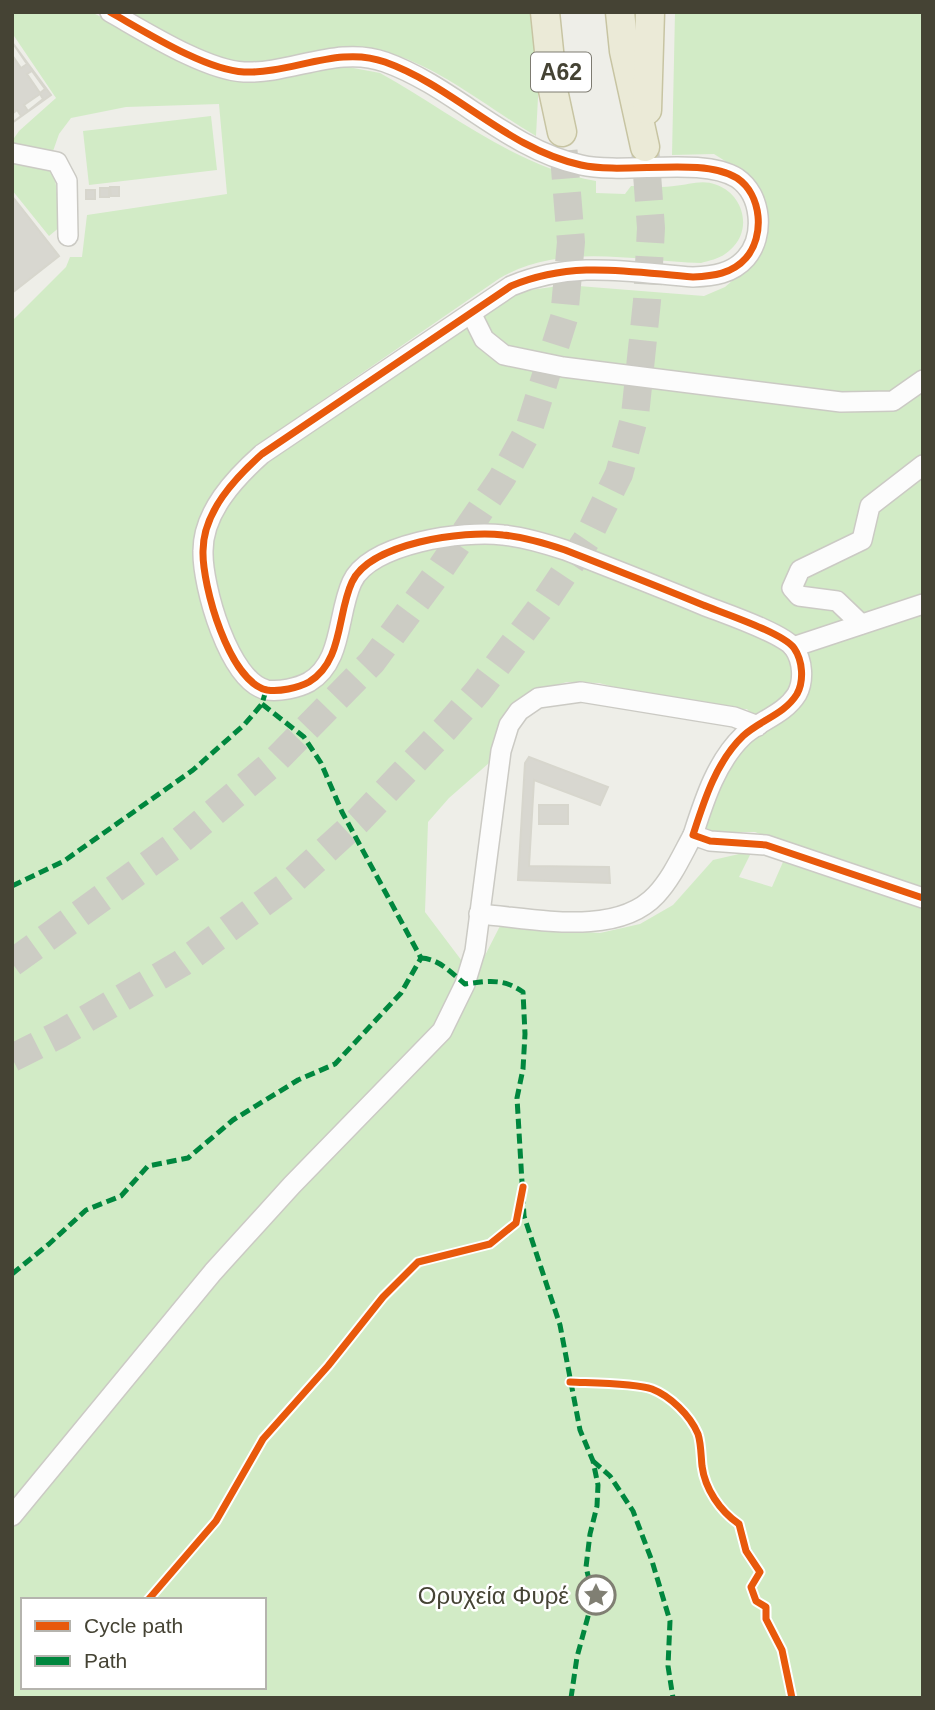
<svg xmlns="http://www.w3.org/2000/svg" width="935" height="1710" font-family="Arial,sans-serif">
	<rect width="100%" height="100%" fill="#eeeee8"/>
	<!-- green -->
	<g fill="#d2ebc6" fill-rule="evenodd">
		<path d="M12,12h79l119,58 138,-3 32,6c70,39 136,94 216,108v12l29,1 6,-8c14,0 29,2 43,0 16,-1 27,-7 43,-1 27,10 36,45 13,65 -8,8 -18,10 -29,13 -67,-2 -139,-21 -201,15l-186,128 -69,51 245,-152 33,-14 43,-6 138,11 21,-9 15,-13 15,-64 -25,-40 3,-4 -19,-12 -42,1 3,-143h248v881l-80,-26 -88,-35h-50l-8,-11 25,-62 40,-32 -15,-18 -37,3 -111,-29 -32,-1 -26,7 -35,22 -17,52 -40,35 -21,24 -3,90 49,65 26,-51 100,7 40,-9 33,-19 40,-45 39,-9 -13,26 33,10 11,-25 140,47v789h-911v-1377l54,-54 4,-10h12l5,-42 140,-21 -8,-90 -93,3 -55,11 -12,16 -7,20 9,72 -12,10 -37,-46v-49l7,-10 37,-33 -44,-65zM23,1600h241v87h-241z"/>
		<path d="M126,12h408l5,66 -3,58c-50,-29 -98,-71 -154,-85 -48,-13 -96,15 -144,12 -27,-2 -86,-37 -112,-51z"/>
		<polygon points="211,116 217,170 89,185 83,131"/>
	</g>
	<!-- building -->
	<g fill="#d8d7d0" stroke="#d7d6cd" stroke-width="2" fill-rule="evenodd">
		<path d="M12,42l39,53 -39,28 9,-7 -4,-6 -5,4v-59l9,13 6,-4zM32,71l13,18 -5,4 -13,-19zM40,94l3,5 -15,12 -4,-6z"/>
		<polygon points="110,187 119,187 119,196 111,196"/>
		<rect x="100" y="188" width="9" height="9"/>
		<rect x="86" y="190" width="9" height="9"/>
		<polygon points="12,196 59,256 12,293"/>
		<polygon points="529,757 608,787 600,805 534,780 529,866 609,867 610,883 518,880 525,763"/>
		<rect x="539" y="805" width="29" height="19"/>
	</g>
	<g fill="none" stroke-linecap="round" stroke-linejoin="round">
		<!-- highway-tunnel -->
		<g stroke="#ccccc4" stroke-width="28" stroke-dasharray="28 14" stroke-linecap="butt">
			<polyline points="12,963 175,845 274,762 372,662 439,571 502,478 529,429 564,318 571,242 562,132"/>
			<polyline points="12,1058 60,1034 182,963 289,884 359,820 444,730 478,691 542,606 587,539 619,474 635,415 647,301 651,228 645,147"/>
		</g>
		<!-- minor casing -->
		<g stroke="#cbcac4" stroke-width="22">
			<g id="minor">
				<path d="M110,12c34,19 95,58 134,60 47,2 95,-27 141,-10 70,25 122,87 196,103 44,10 121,-9 156,13 25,17 28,58 9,80 -14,16 -33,18 -53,19 -64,-5 -120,-17 -182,9l-249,168c-27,24 -59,58 -59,97 -1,34 26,131 64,139 12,2 31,-2 42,-8 34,-20 28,-68 43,-100 18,-39 112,-52 151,-47 21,2 41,8 62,15 46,18 92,36 138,55 20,8 80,28 91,43 9,13 10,33 3,46 -13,21 -37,26 -54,42 -27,26 -39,65 -50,99l17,6 56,4 157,53"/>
				<polyline points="12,153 57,162 67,181 68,236"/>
				<polyline points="471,313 484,339 504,355 563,367 841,402 893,401 923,380"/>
				<polyline points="861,624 837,601 799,596 792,588 800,570 862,540 870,506 923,465"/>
				<polyline points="793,647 923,604"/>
				<path d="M479,914c54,4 137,24 177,-19 16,-17 26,-40 37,-60"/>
				<polyline points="12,1516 213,1272 292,1185 442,1031 465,984 475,951 501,751 509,725 519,711 538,698 581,692 734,717 758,726"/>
			</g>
		</g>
		<!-- highway casing -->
		<g stroke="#c7c4a2" stroke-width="31">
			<g id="highway">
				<polyline points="545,12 553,90 562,132"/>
				<polyline points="620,12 624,51 645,147"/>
				<polyline points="647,110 650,12"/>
			</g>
		</g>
		<!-- minor -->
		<use href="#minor" stroke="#fcfcfc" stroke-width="19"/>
		<!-- highway -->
		<use href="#highway" stroke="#ebead7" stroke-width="28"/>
		<!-- quiet -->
		<g stroke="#00873e" stroke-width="5" stroke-dasharray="10 5" stroke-linecap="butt">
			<polyline points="262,704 304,737 321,763 342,812 421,958"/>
			<polyline points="12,886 64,861 193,770 244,725 262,704 266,690"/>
			<path d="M421,958c19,1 30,15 44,26 23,-3 38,-6 58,8l2,42 -2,35 -6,29 7,118 36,109 20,105 13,31 5,24 -1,21 -7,28 -4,33 6,25 -2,17 -13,48 -6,41"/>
			<polyline points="12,1274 49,1244 86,1210 121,1196 148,1166 188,1158 233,1120 298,1080 335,1064 401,993 421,958"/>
			<polyline points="593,1461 610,1476 633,1511 652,1561 670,1621 668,1666 673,1698"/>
		</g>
		<!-- cycleway casing -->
		<g stroke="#fff" stroke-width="11">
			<g id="cycleway">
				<path d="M110,12c34,19 95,58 134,60 47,2 95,-27 141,-10 70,25 122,87 196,103 44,10 121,-9 156,13 25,17 28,58 9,80 -14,16 -33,18 -53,19 -64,-5 -120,-17 -182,9l-249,168c-27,24 -59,58 -59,97 -1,34 26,131 64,139 12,2 31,-2 42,-8 34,-20 28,-68 43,-100 18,-39 112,-52 151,-47 21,2 41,8 62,15 46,18 92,36 138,55 20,8 80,28 91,43 9,13 10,33 3,46 -13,21 -37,26 -54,42 -27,26 -39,65 -50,99l17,6 56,4 157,53"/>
				<path d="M570,1382c20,1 65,1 82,7 18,7 38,26 46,45 3,9 3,22 4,32 3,23 18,45 37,58l7,27 14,21 -9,15 5,14 10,6v12l16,31 10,48"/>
				<polyline points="148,1600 216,1521 263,1439 328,1366 383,1297 418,1262 490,1244 516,1223 523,1187"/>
			</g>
		</g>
		<!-- cycleway -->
		<use href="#cycleway" stroke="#e8590c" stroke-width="7"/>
	</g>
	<!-- icons -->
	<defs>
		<g id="sight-ring" transform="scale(2.0125)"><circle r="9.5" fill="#fff" stroke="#807f73" stroke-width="1.5"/><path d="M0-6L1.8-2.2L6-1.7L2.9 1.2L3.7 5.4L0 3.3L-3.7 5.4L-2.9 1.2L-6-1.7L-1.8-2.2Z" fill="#807f73"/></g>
	</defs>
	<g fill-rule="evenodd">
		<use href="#sight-ring" x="596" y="1595"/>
	</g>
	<g text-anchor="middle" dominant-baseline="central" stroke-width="5" stroke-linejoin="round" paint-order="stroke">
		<!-- shield labels -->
		<rect fill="#fff" stroke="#7d7b71" stroke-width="2" x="531" y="52.5" width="60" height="39" rx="5"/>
		<g font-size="23" font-weight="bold" fill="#454334">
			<text x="561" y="72">Α62</text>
		</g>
		<!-- poi labels -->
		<g font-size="24" fill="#454334" stroke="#fff" text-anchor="end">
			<text x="569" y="1595">Ορυχεία Φυρέ</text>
		</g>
	</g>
	<!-- border -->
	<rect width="935" height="1710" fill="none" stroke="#454334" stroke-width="28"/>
	<!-- legend -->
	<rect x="21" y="1598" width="245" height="91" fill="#ffffff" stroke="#b5b4ae" stroke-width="2"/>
	<rect x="35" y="1621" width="35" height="10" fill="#e8590c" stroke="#b5b4ae" stroke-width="2"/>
	<text x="84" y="1633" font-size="21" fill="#454334">Cycle path</text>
	<rect x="35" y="1656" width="35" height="10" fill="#00873e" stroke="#b5b4ae" stroke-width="2"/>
	<text x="84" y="1668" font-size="21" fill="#454334">Path</text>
</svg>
